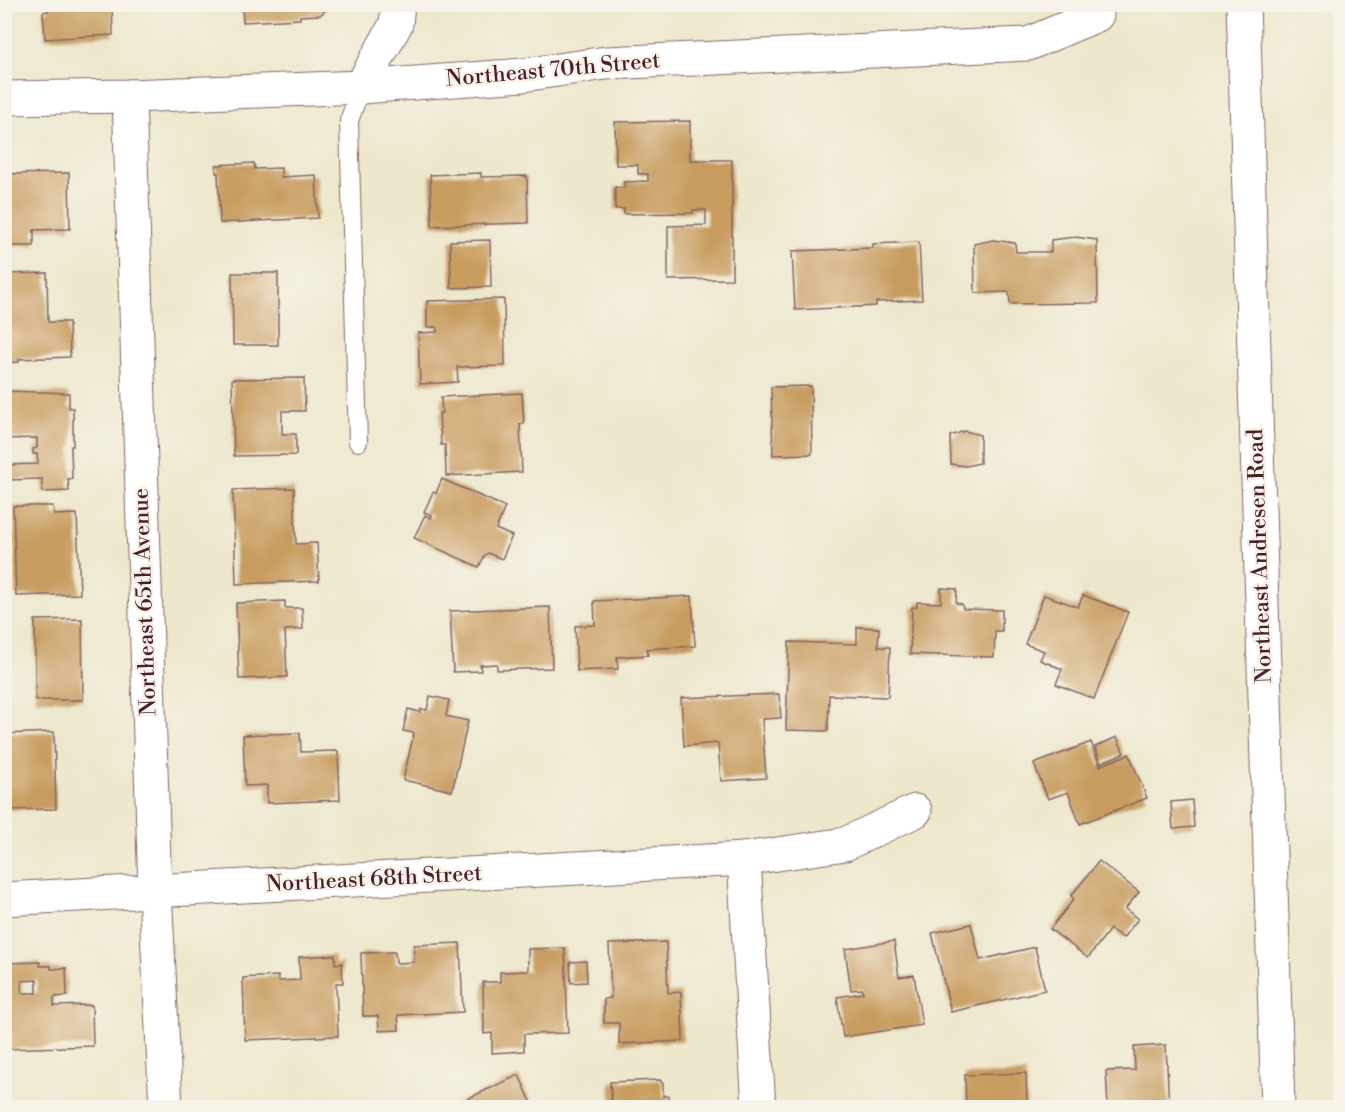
<svg xmlns="http://www.w3.org/2000/svg" width="1345" height="1112" font-family="'Libre Bodoni',serif">
	<rect width="100%" height="100%" fill="#f7f3e8"/>
	<filter id="ink" filterUnits="userSpaceOnUse"><feTurbulence type="fractalNoise" baseFrequency=".0167" numOctaves="2"/><feDisplacementMap in="SourceGraphic" scale="12" xChannelSelector="R" yChannelSelector="G"/><feConvolveMatrix kernelMatrix="1 2 1 2 8 2 1 2 1" color-interpolation-filters="sRGB"/></filter>
	<filter id="wash" filterUnits="userSpaceOnUse"><feTurbulence type="fractalNoise" baseFrequency=".008" numOctaves="4" result="noise"/><feDisplacementMap in="SourceGraphic" scale="24" xChannelSelector="R" yChannelSelector="G"/><feGaussianBlur stdDeviation="1.35" result="paint"/><feColorMatrix in="noise" values="0 0 0 0 0 0 0 0 0 0 0 0 0 0 0 0 0 1.4 0 .05"/><feComposite in="paint" operator="in"/></filter>
	<g filter="url(#wash)">
		<rect width="100%" height="100%" fill="#ede7cc"/>
		<g id="blocks">
			<!-- building -->
			<g fill="#c89c5f" fill-rule="evenodd">
				<polygon points="47,4 112,4 113,35 45,39 43,12 48,11"/>
				<polygon points="242,4 327,4 328,8 320,15 300,16 300,19 243,22"/>
				<polygon points="468,4 507,4 507,6 468,8"/>
				<polygon points="690,121 690,160 732,160 732,279 668,280 668,226 706,225 706,210 693,210 693,213 624,214 624,209 615,209 615,187 624,188 624,182 648,181 648,174 638,174 638,165 616,165 615,122"/>
				<polygon points="254,163 255,169 281,168 281,177 316,175 318,218 220,223 218,173 216,173 216,165"/>
				<polygon points="69,173 70,229 34,230 34,246 11,246 10,230 4,230 4,174"/>
				<polygon points="481,173 481,177 527,176 528,223 432,226 430,175"/>
				<polygon points="1075,237 1097,240 1098,303 1010,304 1009,292 975,293 974,244 993,240 1015,243 1016,252 1051,252 1051,240"/>
				<polygon points="490,240 491,287 451,288 450,241"/>
				<polygon points="919,242 922,300 876,302 876,306 795,310 792,251 873,248 873,244"/>
				<polygon points="47,273 48,322 69,322 70,357 19,359 19,362 4,363 4,274"/>
				<polygon points="232,273 278,273 278,345 233,345"/>
				<polygon points="504,299 505,366 457,367 458,382 420,384 418,333 437,332 437,327 427,327 427,301"/>
				<polygon points="304,378 305,411 282,411 282,434 296,434 296,455 234,456 232,379"/>
				<polygon points="811,386 812,454 773,455 771,387"/>
				<polygon points="5,391 69,393 69,408 73,408 73,446 71,446 72,479 68,479 69,491 42,492 42,479 6,480 6,465 38,464 37,454 33,454 33,449 37,448 37,438 6,439"/>
				<polygon points="522,393 524,424 520,424 522,472 446,476 445,445 441,445 439,413 442,413 441,397"/>
				<polygon points="965,431 980,435 980,463 966,466 951,464 950,436"/>
				<polygon points="442,479 505,507 496,529 512,536 502,559 488,553 485,555 479,567 414,538 425,515 431,518 432,515 424,512 433,492 436,493"/>
				<polygon points="294,488 296,544 317,543 319,581 236,584 233,490"/>
				<polygon points="13,506 53,506 54,515 77,514 80,594 16,596"/>
				<polygon points="941,588 957,589 956,603 962,604 963,609 1002,610 1002,631 995,631 994,657 910,654 912,607 917,607 917,602 941,603"/>
				<polygon points="1044,595 1078,607 1083,595 1128,612 1094,699 1056,684 1062,669 1040,660 1044,651 1025,644"/>
				<polygon points="692,596 695,646 647,649 648,655 617,657 618,669 577,671 575,626 595,625 594,601"/>
				<polygon points="285,601 285,608 302,608 303,629 285,630 287,677 239,679 236,603"/>
				<polygon points="550,607 552,668 497,670 497,664 480,665 481,671 453,672 450,611"/>
				<polygon points="82,619 83,700 35,700 35,620"/>
				<polygon points="857,627 879,628 878,647 890,647 888,697 829,695 828,731 786,730 789,642 857,644"/>
				<polygon points="779,694 781,718 762,719 766,778 721,781 718,743 684,746 681,698"/>
				<polygon points="430,696 449,700 446,716 468,721 452,791 403,780 414,733 403,731 408,709 420,712 421,709 427,710"/>
				<polygon points="54,732 56,809 4,810 4,734"/>
				<polygon points="300,733 301,752 338,751 340,800 267,803 267,785 245,786 243,735"/>
				<polygon points="1117,737 1124,753 1101,763 1095,747"/>
				<polygon points="1091,742 1100,766 1129,754 1147,798 1080,824 1068,792 1048,799 1034,764"/>
				<polygon points="1192,800 1194,827 1173,829 1171,802"/>
				<polygon points="1099,861 1139,892 1125,909 1138,919 1123,938 1110,929 1088,958 1050,929 1074,899 1071,896"/>
				<polygon points="971,924 980,960 1035,947 1045,990 951,1012 932,933"/>
				<polygon points="894,941 899,977 914,975 922,1025 843,1037 837,997 863,993 862,989 851,990 845,949"/>
				<polygon points="666,942 668,993 681,992 683,1041 619,1044 619,1023 604,1023 604,999 611,998 609,944"/>
				<polygon points="460,943 463,1012 398,1015 399,1030 379,1031 378,1016 363,1016 361,953 395,952 396,963 414,962 414,945"/>
				<polygon points="565,948 568,1033 524,1034 524,1051 492,1053 492,1033 484,1034 483,982 500,982 500,972 528,971 528,949"/>
				<polygon points="335,955 335,964 342,963 343,983 336,983 338,1036 245,1040 243,978 278,976 278,981 300,980 299,957"/>
				<polygon points="586,961 587,982 571,983 570,962"/>
				<path d="M40,962v4h11v3l15,-1 1,28 -13,1v9l38,-1 1,41 -88,3 -1,-86zM37,980v13h-15v-12z"/>
				<polygon points="1166,1045 1169,1107 1108,1108 1106,1071 1135,1070 1134,1047"/>
				<polygon points="1026,1073 1027,1108 966,1108 965,1075"/>
				<polygon points="519,1075 534,1108 447,1108"/>
				<polygon points="660,1080 663,1084 663,1096 668,1096 669,1108 612,1108 610,1082"/>
			</g>
		</g>
	</g>
	<g filter="url(#ink)">
		<use href="#blocks" fill-opacity="0" stroke="#836563" stroke-width="1.5"/>
		<g fill="none" stroke-linecap="round" stroke-linejoin="round">
			<!-- lane casing -->
			<g stroke="#836563" stroke-width="20">
				<polyline id="lane" points="358,442 349,121 361,87"/>
			</g>
			<!-- street casing -->
			<g stroke="#836563" stroke-width="35">
				<g id="street">
					<polyline points="361,87 396,24 398,4"/>
					<polyline points="129,96 155,891 166,1108"/>
					<polyline points="4,98 129,96 361,87 523,75 606,63 1028,44 1097,15"/>
					<polyline points="744,859 759,1108"/>
					<polyline points="4,899 744,859 845,844 915,811"/>
				</g>
			</g>
			<!-- primary casing -->
			<g stroke="#836563" stroke-width="35">
				<polyline id="primary" points="1243,4 1278,1108"/>
			</g>
			<!-- lane -->
			<use href="#lane" stroke="#fff" stroke-width="18"/>
			<!-- street -->
			<use href="#street" stroke="#fff" stroke-width="33"/>
			<!-- primary -->
			<use href="#primary" stroke="#fff" stroke-width="33"/>
		</g>
	</g>
	<g text-anchor="middle" dominant-baseline="central" stroke-width="5" stroke-linejoin="round" paint-order="stroke">
		<!-- street labels -->
		<g font-size="22" fill="#4a1f2b" stroke="#f7f3e8">
			<text transform="translate(553 70) rotate(-5)">Northeast 70th Street</text>
			<text transform="translate(1260 556) rotate(-92)">Northeast Andresen Road</text>
			<text transform="translate(145 602) rotate(-92)">Northeast 65th Avenue</text>
			<text transform="translate(374 879) rotate(-3)">Northeast 68th Street</text>
		</g>
	</g>
	<!-- margin -->
	<rect width="1345" height="1112" fill="none" stroke="#f7f3e8" stroke-width="24"/>
</svg>
